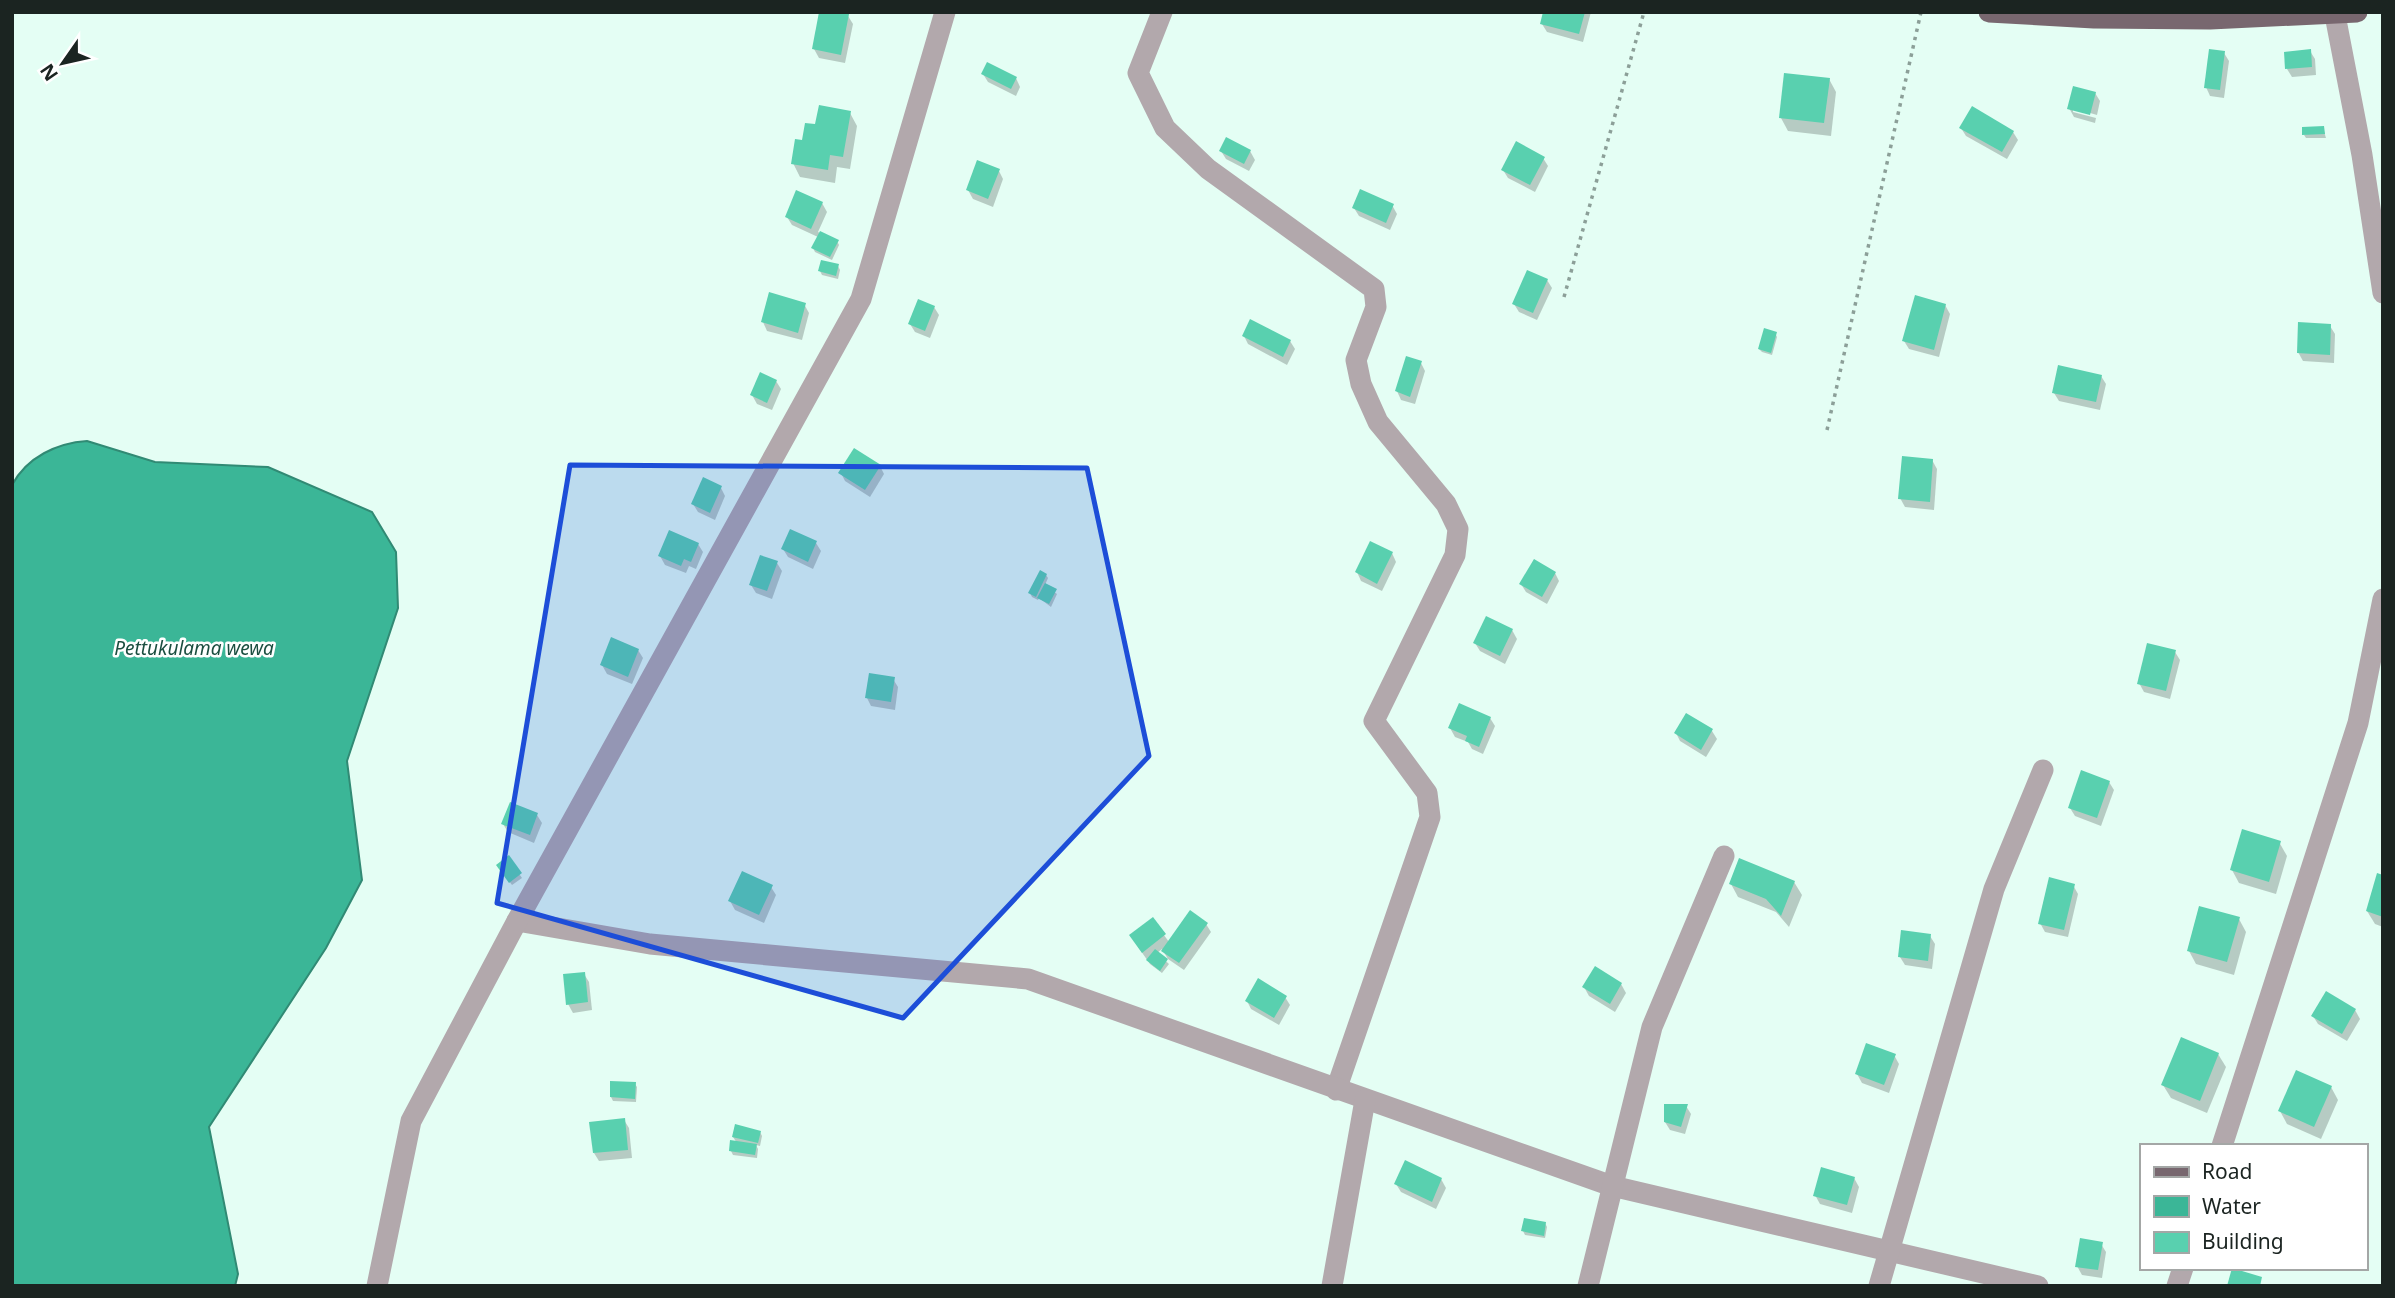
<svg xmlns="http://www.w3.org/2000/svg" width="2395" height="1298" font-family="'Noto Sans',sans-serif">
	<rect width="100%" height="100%" fill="#e4fef4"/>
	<!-- water -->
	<path fill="#3bb697" stroke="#318a74" stroke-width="2" d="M87,441l68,21 113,5 104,45 24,40 2,56 -51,153 15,119 -36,68 -117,179 29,147 -3,12h-223v-801c15,-28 45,-42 75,-44z"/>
	<!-- shadow -->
	<g fill="#0003">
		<polygon points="821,12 848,16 853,24 845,63 819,58 814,49"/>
		<polygon points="1545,12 1591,12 1583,42 1547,32 1542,24"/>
		<polygon points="2310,51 2315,59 2316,75 2292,77 2287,69"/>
		<polygon points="2224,53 2229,61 2224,98 2210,96 2206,87"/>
		<polygon points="983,74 1016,78 1020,87 1016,96 988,82"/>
		<polygon points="1829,79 1836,92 1831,136 1788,131 1781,118"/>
		<polygon points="2095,93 2100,101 2097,115 2073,108 2073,112 2096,118 2095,123 2074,117 2069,108"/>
		<polygon points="850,113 857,126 850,169 837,167 835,183 800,177 793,163 803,142 817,126"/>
		<polygon points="1961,128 2013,132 2018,140 2007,159 1966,136"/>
		<polygon points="2323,128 2326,138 2306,138 2304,135"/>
		<polygon points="1221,151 1250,151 1255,160 1249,171 1226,159"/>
		<polygon points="1543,158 1548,166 1535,192 1508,178 1503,170"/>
		<polygon points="999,171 1003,179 993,207 973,199 968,190"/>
		<polygon points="822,203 827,212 818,232 837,241 839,245 832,260 815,252 813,248 818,237 792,225 787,217"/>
		<polygon points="1392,205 1397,214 1390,230 1359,216 1354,208"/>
		<polygon points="838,266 840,270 838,279 822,275 820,271"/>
		<polygon points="1547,280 1552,288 1537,320 1519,312 1514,304"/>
		<polygon points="804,304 809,313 802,340 767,331 763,322"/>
		<polygon points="1945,305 1950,314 1939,357 1909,349 1904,341"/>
		<polygon points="934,307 939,315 930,338 915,332 910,324"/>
		<polygon points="2330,326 2335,334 2334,363 2303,361 2298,352"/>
		<polygon points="1775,333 1777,337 1772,355 1762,352 1759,349"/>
		<polygon points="1244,336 1290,341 1295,349 1287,365 1248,344"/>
		<polygon points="1421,363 1425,371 1415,404 1401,400 1397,391"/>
		<polygon points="2101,376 2106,384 2100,410 2059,401 2054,393"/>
		<polygon points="776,381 781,389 772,410 757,404 752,395"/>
		<polygon points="1932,460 1937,469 1934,510 1905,507 1900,498"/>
		<polygon points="880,466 884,474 870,497 845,481 841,473"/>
		<polygon points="721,488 725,496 715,520 698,512 693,504"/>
		<polygon points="816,543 821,551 813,569 788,557 783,549"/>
		<polygon points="698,544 703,552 696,569 689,566 686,573 665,565 660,556"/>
		<polygon points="1392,553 1396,562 1382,591 1361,581 1357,572"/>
		<polygon points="777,563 782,571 772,599 756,593 751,585"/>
		<polygon points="1555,573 1559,581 1547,604 1526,592 1521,584"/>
		<polygon points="1046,575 1048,578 1045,585 1057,594 1051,607 1039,598 1038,600 1032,597 1030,593"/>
		<polygon points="1512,630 1517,639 1505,664 1480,651 1475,643"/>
		<polygon points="638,650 643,658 632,684 607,674 602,665"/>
		<polygon points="2175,652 2180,660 2170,699 2144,692 2139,683"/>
		<polygon points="893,679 898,687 895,710 871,706 867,698"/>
		<polygon points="1686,715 1712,731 1717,739 1706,757 1680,741 1676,733"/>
		<polygon points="1490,718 1495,726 1483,754 1472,749 1468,742 1455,737 1450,728"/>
		<polygon points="2109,782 2114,790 2101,826 2075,816 2070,808"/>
		<polygon points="537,815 542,823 534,843 508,832 503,824"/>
		<polygon points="2279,842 2287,856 2276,894 2239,883 2232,870"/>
		<polygon points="508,858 522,878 512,885 500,869"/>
		<polygon points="2383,877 2383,927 2375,924 2367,911"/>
		<polygon points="1794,882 1802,895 1789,927 1776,912 1738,897 1731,884"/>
		<polygon points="2073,885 2078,894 2068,937 2045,932 2040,923"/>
		<polygon points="771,887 776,895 764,923 735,910 730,901"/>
		<polygon points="2239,919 2246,932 2234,975 2196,964 2189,951"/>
		<polygon points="1153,920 1169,942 1206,924 1211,932 1184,970 1168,959 1162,949 1157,953 1169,964 1162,973 1150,964 1136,944"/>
		<polygon points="1930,936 1935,944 1932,969 1905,965 1900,957"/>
		<polygon points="584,974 589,982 592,1010 573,1013 568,1004"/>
		<polygon points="1621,984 1626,993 1615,1012 1589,996 1584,987"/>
		<polygon points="1285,997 1290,1005 1279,1025 1251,1009 1247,1001"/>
		<polygon points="2355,1010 2360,1019 2347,1041 2318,1024 2313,1016"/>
		<polygon points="2218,1054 2226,1067 2207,1113 2171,1098 2163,1085"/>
		<polygon points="1894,1055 1899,1064 1889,1093 1862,1083 1857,1074"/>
		<polygon points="635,1084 637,1087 636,1102 613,1101 611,1097"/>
		<polygon points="2331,1087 2338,1100 2321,1139 2287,1124 2280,1111"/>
		<polygon points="1686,1106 1691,1114 1685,1134 1670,1130 1665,1122"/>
		<polygon points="624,1120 629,1128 632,1158 599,1161 594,1153"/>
		<polygon points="760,1132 762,1136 760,1146 756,1145 758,1149 757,1158 733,1155 731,1151 737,1143 733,1137"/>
		<polygon points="1854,1178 1859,1187 1852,1213 1820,1204 1815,1195"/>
		<polygon points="1441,1179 1446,1188 1436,1209 1401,1192 1396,1184"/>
		<polygon points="1545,1223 1547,1227 1545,1238 1525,1235 1523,1231"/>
		<polygon points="2101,1244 2106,1252 2102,1278 2082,1275 2077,1266"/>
	</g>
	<!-- building -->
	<g fill="#59d0af">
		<polygon points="819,12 849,14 841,55 812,49"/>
		<polygon points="1543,12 1585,12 1579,34 1540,24"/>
		<polygon points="2209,49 2225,51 2220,90 2204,88"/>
		<polygon points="2311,49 2312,67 2285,69 2284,52"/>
		<polygon points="987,62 1017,77 1011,89 981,74"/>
		<polygon points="1784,73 1830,78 1824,123 1779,118"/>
		<polygon points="2073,86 2096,92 2090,115 2067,109"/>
		<polygon points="819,105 851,111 843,157 830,155 828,170 791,164 795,139 802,140 805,123 815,124"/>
		<polygon points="1972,106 2014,131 2002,152 1959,128"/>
		<polygon points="2324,126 2325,134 2302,135 2302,127"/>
		<polygon points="1226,137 1251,150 1244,164 1219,151"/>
		<polygon points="1516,141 1545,157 1530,185 1501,170"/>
		<polygon points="977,160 1000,169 988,199 966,190"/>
		<polygon points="1360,189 1394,204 1386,223 1352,208"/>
		<polygon points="796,190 823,202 811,229 785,217"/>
		<polygon points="820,231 839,240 830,257 811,248"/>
		<polygon points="821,260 839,264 836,276 818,271"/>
		<polygon points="1527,270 1548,279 1533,313 1512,304"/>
		<polygon points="769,292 806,303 798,333 761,322"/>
		<polygon points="1915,295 1946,304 1934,350 1902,341"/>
		<polygon points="918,299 935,306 925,331 908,324"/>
		<polygon points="1250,319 1291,340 1283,357 1242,336"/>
		<polygon points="2298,322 2331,324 2330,355 2297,353"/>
		<polygon points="1764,328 1777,332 1771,353 1758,349"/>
		<polygon points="1406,356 1422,361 1410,397 1395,391"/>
		<polygon points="2058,365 2102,375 2096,402 2052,393"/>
		<polygon points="760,372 777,380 767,403 750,395"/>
		<polygon points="854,448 881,465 865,490 838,473"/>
		<polygon points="1902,456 1933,459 1930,502 1898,499"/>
		<polygon points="703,477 722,486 710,513 691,504"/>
		<polygon points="790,529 817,541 808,562 781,549"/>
		<polygon points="669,530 699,543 691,562 684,559 681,566 658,556"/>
		<polygon points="1370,541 1393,552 1377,584 1355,572"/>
		<polygon points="760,555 778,561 767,591 749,585"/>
		<polygon points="1534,559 1556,572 1542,597 1519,584"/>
		<polygon points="1040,570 1047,574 1036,597 1028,593"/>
		<polygon points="1045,583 1057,589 1049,604 1037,598"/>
		<polygon points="1486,616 1513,629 1500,656 1473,643"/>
		<polygon points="611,637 639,649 628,677 600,665"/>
		<polygon points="2147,643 2176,650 2166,691 2137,684"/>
		<polygon points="869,673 895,677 891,702 865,698"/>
		<polygon points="1459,703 1491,717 1479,747 1465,741 1467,736 1448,728"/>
		<polygon points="1686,713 1713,729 1701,750 1674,733"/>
		<polygon points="2081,770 2110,781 2097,818 2068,808"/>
		<polygon points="510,802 538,813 530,835 501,824"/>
		<polygon points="2242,829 2281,841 2269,882 2230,870"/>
		<polygon points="509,855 522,873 509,883 496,865"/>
		<polygon points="1739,858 1795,881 1781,916 1766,899 1729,884"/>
		<polygon points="742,871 773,885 759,915 728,901"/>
		<polygon points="2377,873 2383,875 2383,917 2366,911"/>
		<polygon points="2049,877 2075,884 2064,930 2038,924"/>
		<polygon points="2199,906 2240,917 2227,962 2187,951"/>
		<polygon points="1190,910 1208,923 1179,963 1161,951"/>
		<polygon points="1153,917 1166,934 1142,953 1129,935"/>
		<polygon points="1901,930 1931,934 1928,961 1898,957"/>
		<polygon points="1155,949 1168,959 1160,971 1146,960"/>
		<polygon points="1595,966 1622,983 1610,1004 1582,987"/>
		<polygon points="585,972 588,1002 566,1005 563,974"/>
		<polygon points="1258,978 1287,996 1274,1018 1245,1001"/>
		<polygon points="2326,991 2356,1009 2342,1034 2311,1016"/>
		<polygon points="2181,1037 2219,1053 2200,1101 2161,1085"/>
		<polygon points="1866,1043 1896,1054 1884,1085 1855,1074"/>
		<polygon points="2296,1070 2332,1086 2314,1127 2278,1111"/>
		<polygon points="610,1081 636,1082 635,1099 610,1097"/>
		<polygon points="1664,1104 1688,1104 1681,1127 1664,1122"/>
		<polygon points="625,1118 628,1150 593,1153 589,1122"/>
		<polygon points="735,1124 761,1131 758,1143 732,1137"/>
		<polygon points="730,1140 757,1144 755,1155 729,1151"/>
		<polygon points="1405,1160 1442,1178 1432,1202 1394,1184"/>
		<polygon points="1821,1167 1855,1177 1847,1205 1813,1196"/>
		<polygon points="1524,1218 1546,1222 1544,1236 1521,1231"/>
		<polygon points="2080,1238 2103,1242 2098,1270 2075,1267"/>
		<polygon points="2232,1268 2262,1277 2260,1286 2227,1286"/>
	</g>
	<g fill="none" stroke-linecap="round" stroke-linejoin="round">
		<!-- path -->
		<g stroke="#8c9f98" stroke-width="3.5" stroke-dasharray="3.5 5" stroke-linecap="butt">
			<polyline points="1564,297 1644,12"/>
			<polyline points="1827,430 1921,12"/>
		</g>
		<!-- minor -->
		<g stroke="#b2a8ac" stroke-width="21">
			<polyline points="1162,12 1138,73 1165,128 1208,169 1374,289 1376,307 1356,360 1361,384 1378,422 1446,504 1458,529 1455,555 1374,721 1427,793 1430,817 1336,1090"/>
			<polyline points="2335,15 2362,155 2383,293"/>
			<polyline points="517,921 650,944 1028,979 1612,1186 2038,1286"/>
			<polyline points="2222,1146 2358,723 2383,599"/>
			<polyline points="377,1286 411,1121 517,921 861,299 945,12"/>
			<polyline points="1332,1286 1365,1100"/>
			<polyline points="1588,1286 1652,1027 1724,856"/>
			<polyline points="1879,1286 1994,889 2043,770"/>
			<polyline points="2177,1286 2183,1268"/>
		</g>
		<!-- major -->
		<polyline stroke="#78676f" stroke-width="21" points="1989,12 2094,18 2210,19 2357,12"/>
	</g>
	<!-- marked area -->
	<path fill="#1d4ed8" fill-opacity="0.2" stroke="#1d4ed8" stroke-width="5" stroke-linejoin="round" d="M570,465l517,3 62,288 -246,262 -406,-115z"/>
	<g text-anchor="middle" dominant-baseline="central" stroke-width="5" stroke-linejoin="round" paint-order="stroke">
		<!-- water labels -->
		<g font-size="19" font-style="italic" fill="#1b4e40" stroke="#fff">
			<text x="194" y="648">Pettukulama wewa</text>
		</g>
	</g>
	<!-- border -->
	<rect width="2395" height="1298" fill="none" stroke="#1b2421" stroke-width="28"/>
	<!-- legend -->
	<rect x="2140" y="1144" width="228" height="126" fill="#ffffff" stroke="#a4a7a6" stroke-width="2"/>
	<rect x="2154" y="1167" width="35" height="10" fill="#78676f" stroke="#a4a7a6" stroke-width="2"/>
	<text x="2202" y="1179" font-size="21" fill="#1b2421">Road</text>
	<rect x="2154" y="1196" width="35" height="21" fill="#3bb697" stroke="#a4a7a6" stroke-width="2"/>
	<text x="2202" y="1214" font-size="21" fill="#1b2421">Water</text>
	<rect x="2154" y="1232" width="35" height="21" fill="#59d0af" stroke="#a4a7a6" stroke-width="2"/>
	<text x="2202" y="1249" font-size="21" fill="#1b2421">Building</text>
	<!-- north arrow -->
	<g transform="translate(63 63) rotate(236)" stroke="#ffffff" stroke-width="5" paint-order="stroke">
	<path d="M0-5L12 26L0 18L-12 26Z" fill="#1b2421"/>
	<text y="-10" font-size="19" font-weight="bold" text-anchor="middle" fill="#1b2421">N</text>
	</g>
</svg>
